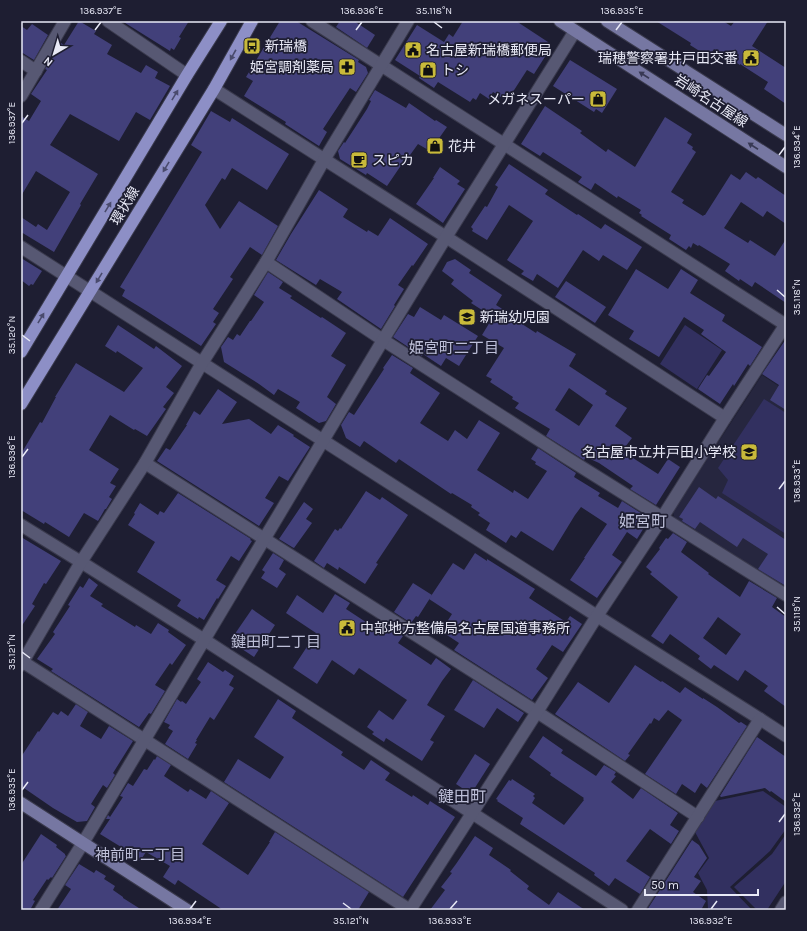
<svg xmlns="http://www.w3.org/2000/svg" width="807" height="931" font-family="Karla,'Noto Sans JP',sans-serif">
	<rect width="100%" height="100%" fill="#1e1e32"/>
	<!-- built -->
	<polygon fill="#26263f" points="762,375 786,391 786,592 675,520 673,512"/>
	<!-- green -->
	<g fill="#323060">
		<polygon points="685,325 722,350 697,389 660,364"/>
		<polygon points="764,399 786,413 786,534 722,493 728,480 718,468"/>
		<polygon points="763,791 786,807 786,829 770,851 730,887 752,910 709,910 708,909 707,890 698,873 709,858 695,832 715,801"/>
		<polygon points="786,834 786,881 767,910 757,910 734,887 772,854"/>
	</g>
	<!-- building -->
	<g fill="#42407a" fill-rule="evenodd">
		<polygon points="79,21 96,31 94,34 112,45 107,54 141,73 146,65 158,72 155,78 170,86 150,120 136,112 119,141 70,114 50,145 98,174 80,204 81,205 54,252 21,232 21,217 36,227 38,224 47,230 70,192 36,171 21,196 21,116 29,121 41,101 31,94 47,70 45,69 61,43 64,45"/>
		<polygon points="122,21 189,21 179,37 181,38 174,50 171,48 170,51"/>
		<polygon points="280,21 296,21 359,60 358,62 366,67 368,73 356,92 350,88 323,129 327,132 319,146 285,124 286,122 244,96 253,81 246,77"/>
		<polygon points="340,21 354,21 375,35 367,48 336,27"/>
		<polygon points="463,21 516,21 548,42 549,44 548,52 534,74 527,70 507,101 493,92 489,99 480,93 476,100 473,98 470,102 438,82 434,88 419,78 420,76 395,60 417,25 444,42 449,34 453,37"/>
		<polygon points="656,21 723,21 731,26 735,21 768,21 752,46 786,68 786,104 764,89 768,82 740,64 740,65 714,49 709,57 690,45 691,43"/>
		<polygon points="32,24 48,35 34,60 21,52 21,26 27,30"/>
		<polygon points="570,60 617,89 602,113 596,109 594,112 553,86"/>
		<polygon points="375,90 406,108 409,103 435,121 436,120 447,127 430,151 418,144 405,162 404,161 387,186 367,173 366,175 340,159 338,151 344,142 345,143 367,109 371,101 369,100"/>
		<polygon points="545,106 582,131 580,133 606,152 608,149 635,167 665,117 692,134 687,143 693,147 692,149 696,152 671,192 684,200 682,203 703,216 704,215 705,215 731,174 740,180 746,172 756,179 758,177 786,196 786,224 767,211 763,217 741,202 724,228 748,243 750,240 775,256 786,239 786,303 755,282 752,287 740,279 739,281 725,271 730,264 699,245 698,246 693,243 691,248 689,246 686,250 669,239 671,235 641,216 642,215 639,213 641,210 618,196 617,198 595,183 591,190 578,182 582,177 543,152 540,156 521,144"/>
		<polygon points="211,111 230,122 232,118 289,154 267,190 232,168 225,180 222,178 205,205 220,229 239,201 278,226 262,255 250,247 230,277 233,279 213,309 219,313 213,322 216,324 201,346 148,312 122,296 125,290 120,287 202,152 191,145"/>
		<polygon points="509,164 548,190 545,194 577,215 578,214 601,229 605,224 642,247 627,270 603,255 599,261 583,250 558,288 537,274 533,281 521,274 524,271 507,260 533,221 509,205 487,240 472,231 473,229 471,227 485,206 487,207 498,187 495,185"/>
		<polygon points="440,167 460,181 457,184 465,189 443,223 416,204 434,178 433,178"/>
		<polygon points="319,190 348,209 343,217 367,232 368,230 378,236 390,218 428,244 413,266 412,265 398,285 404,289 394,305 395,306 381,329 337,299 342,292 320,279 316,285 276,260 291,234"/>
		<polygon points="21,258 42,271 33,285 31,284 29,286 21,280"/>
		<path d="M455,259l16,11 -2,3 33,22 -6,10 16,10 -1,2 25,16 1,-2 39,23 -7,12 38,25 -2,3 22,14 -12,18 17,12 -10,13 36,23 10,-15 12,8 -24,38 -26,-16 3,-3 -34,-23 -13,-6 -2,3 -38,-24 4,-7 -35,-21 4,-5 -7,-4 1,-2 -23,-15 2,-3 -6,-3 18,-28 -22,-13 11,-18 -22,-14 2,-2 -22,-17 3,-4 -12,-9 5,-9zM569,388l24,17 -14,21 -24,-16z"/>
		<polygon points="636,269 668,289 681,269 698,280 690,293 725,315 722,321 762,347 750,366 748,364 734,386 733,384 720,404 698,389 707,375 709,376 726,352 701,334 704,330 684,317 659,357 629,339 634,331 608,315"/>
		<polygon points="268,272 283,282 279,288 292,296 290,298 321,318 322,317 346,333 331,356 346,365 327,397 336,404 326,421 319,423 296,408 300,402 278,389 274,395 259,384 224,362 221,347 228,337 233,340 237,334 240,336 250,321 251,321 264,302 254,295"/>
		<polygon points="566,281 606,307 595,323 555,297"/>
		<polygon points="420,307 441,320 444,315 478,336 459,366 446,358 441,366 423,354 422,356 393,337 408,314 414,317"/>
		<polygon points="118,325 154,349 156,346 182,366 166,387 174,393 163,407 166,409 147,436 135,429 134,430 110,415 89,450 119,469 110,483 116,486 109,497 112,499 106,509 105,509 98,521 84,513 69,537 45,522 44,524 21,510 21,454 40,422 42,423 56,397 55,397 76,363 124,392 143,368 117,351 116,353 105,346"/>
		<polygon points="786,339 786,410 770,400 779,385 762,374"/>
		<polygon points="392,355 413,368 410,373 440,393 420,423 448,441 455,430 467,439 479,420 500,433 477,470 513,493 514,490 528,499 547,471 535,464 536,462 531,459 538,448 576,473 574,477 600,493 598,496 618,508 622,501 647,517 646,519 648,521 637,539 627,532 612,555 622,562 597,598 570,580 585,558 584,558 607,524 581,507 575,515 553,551 521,531 516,538 511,535 506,543 486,530 490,523 478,515 480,513 471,507 472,505 452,493 451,494 399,459 396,463 364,441 360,447 346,438 341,425 349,412 354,415 384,369 383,368"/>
		<polygon points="218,389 237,402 222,424 249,419 271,434 278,425 294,435 293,436 310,447 288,481 279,476 265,498 274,503 259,526 157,461 166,448 170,450 187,425 186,425 194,411 200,415"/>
		<polygon points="699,487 716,499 718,496 786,540 786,586 758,569 768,554 743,538 737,547 700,522 695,529 682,521 683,519 679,517"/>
		<polygon points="366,491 380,500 382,497 408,515 376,563 378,564 365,584 339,567 338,570 327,563 324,568 314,561 335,529 338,531 340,528 341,529"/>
		<polygon points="178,493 251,539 250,540 252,541 239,561 231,556 216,580 226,586 218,599 217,598 204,620 199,617 198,619 177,606 181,600 137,572 155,542 128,525 135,514 134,513 140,503 158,515 160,511 164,513"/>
		<polygon points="304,502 313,509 306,519 312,523 294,548 292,547 279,539"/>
		<path d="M673,533l14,9 -6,10 28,21 -1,1 32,23 9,-16 28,17 -5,9 14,10v90l-22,-16 4,-5 -23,-16 -7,11 -24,-16 -3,4 -13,-10 2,-3 -30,-22 -7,10 -12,-8 27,-39 -28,-23 2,-2 -6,-5 14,-18 -1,-1 7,-10 2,1zM718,617l23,17 -15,21 -23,-17z"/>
		<polygon points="21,537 61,561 46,584 44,583 32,604 35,606 21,627"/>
		<polygon points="273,553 284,560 279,569 286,574 277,588 261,578 265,572 262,570"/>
		<polygon points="475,553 487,561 487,559 535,589 529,598 566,622 570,616 582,624 563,652 552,645 536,669 548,678 532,700 454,650 459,643 441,631 452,614 429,599 453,563 464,570"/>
		<polygon points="89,578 98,585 90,596 103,604 101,606 135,627 136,625 151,634 158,623 169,630 168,632 186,645 172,665 170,663 155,685 165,691 151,714 149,713 139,727 51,671 53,669 37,659 55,634 53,632 70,606 68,605 80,586 83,588"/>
		<polygon points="413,583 432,595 418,617 416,616 411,623 394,612"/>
		<polygon points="335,594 350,603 346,609 381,632 385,625 403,636 398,643 431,665 436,658 451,669 442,681 427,705 445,716 430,740 434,742 422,761 386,738 384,742 372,734 374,732 367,727 379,710 393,720 407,700 359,668 354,675 332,660 317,684 293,668 316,633 286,613 297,595 323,613"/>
		<polygon points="252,609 275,625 265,640 254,657 230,641"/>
		<polygon points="208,662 223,672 225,670 234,676 229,685 234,688 214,720 210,717 196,740 197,740 195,743 197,744 188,759 165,744 173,731 168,728 170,725 164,722 177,699 181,702 182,701 186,704 201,682 197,679"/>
		<polygon points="635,665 661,682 662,681 680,693 685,687 703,699 703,698 717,707 739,723 741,722 747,726 707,788 701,783 695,793 682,784 676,794 645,774 682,720 668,710 659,721 654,718 651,724 650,723 628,754 630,755 625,761 555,714 578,682 609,703"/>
		<polygon points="473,680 524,713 518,722 497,708 484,728 454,710"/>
		<polygon points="278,699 296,711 292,718 343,752 341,755 364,770 371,760 390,773 385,780 412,797 413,795 428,805 430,801 455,817 403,897 224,782 238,759 270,779 284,757 254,737"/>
		<polygon points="76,704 88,712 80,726 101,739 109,726 133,741 113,773 115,775 107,788 103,785 91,804 95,807 87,821 77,822 53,808 21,786 21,757 38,731 39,732 53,712 58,715 61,711 68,716"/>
		<polygon points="543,736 563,750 561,753 596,776 604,765 616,772 614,775 616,776 611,782 633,799 641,788 678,813 670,825 679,831 671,844 650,829 626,861 650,877 640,894 615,878 609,886 594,875 595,873 520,824 523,818 497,801 498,800 496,799 509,780 511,781 512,779 535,794 533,796 535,798 532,803 564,825 584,800 583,799 584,798 550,775 551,773 529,757"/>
		<polygon points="757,737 786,757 786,802 771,791 770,792 765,788 721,797 720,796"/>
		<polygon points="475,754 490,764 471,794 456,784"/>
		<polygon points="157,756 171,765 164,776 188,792 190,789 206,799 211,791 229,803 202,844 248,875 270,842 269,842 275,832 369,892 358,910 223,910 178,880 175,885 163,877 170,866 146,852 140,861 125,851 126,850 100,834 110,819 106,819 108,815 110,817 123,797 120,796 128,783 133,786 144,769 147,770 154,759 155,760"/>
		<polygon points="41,834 57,845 56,847 65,854 65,855 66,856 52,878 51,877 48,880 47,879 33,900 35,901 30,910 21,910 21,865"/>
		<polygon points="475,836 493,848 489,855 511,870 510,871 529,886 527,889 549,905 558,892 585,910 430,910 445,890 441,887 452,873 450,872 456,864"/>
		<polygon points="692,840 699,845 707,858 694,877 701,881 693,892 706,901 701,910 647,910"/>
		<polygon points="79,864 94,873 96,870 106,876 104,879 115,886 113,890 123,897 123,898 142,910 57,910 71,889 65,885"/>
	</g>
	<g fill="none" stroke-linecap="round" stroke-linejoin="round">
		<!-- street casing -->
		<g stroke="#3a3a4d" stroke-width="14">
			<g id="street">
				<polyline points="108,21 187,75"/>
				<polyline points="312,21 786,325"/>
				<polyline points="21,61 36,71"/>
				<polyline points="214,89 446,237 725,418"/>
				<polyline points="21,96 65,21"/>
				<polyline points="21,247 597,616 760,719 786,736"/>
				<polyline points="266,262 383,340 567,458 786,595"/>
				<polyline points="145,463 537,712 698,817"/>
				<polyline points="21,525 81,562 203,639 622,910"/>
				<path d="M23,662c129,82 258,166 387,248"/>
				<polyline points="21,665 81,562 145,463 202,363 266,262 324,160 408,21"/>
				<polyline points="41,910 83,843 383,340 446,237 575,31"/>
				<polyline points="410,910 537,712 597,616 662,518 725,418 786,324"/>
				<polyline points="638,910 760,719"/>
				<polyline points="781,910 786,902"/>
			</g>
		</g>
		<!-- secondary casing -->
		<g stroke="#3a3a4d" stroke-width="14">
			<g id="secondary">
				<polyline points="560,21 786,167"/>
				<polyline points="607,21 786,135"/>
				<polyline points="21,803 187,910"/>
			</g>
		</g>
		<!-- primary casing -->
		<g stroke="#3a3a4d" stroke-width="14">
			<g id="primary">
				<polyline points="21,352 187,75 221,21"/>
				<polyline points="21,404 214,89 252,21"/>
			</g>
		</g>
		<!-- street -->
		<use href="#street" stroke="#575873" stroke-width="12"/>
		<!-- secondary -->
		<use href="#secondary" stroke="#7677a2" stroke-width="12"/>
		<!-- primary -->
		<use href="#primary" stroke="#8d8fc6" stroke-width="12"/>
	</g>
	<!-- one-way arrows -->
	<defs><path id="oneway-solid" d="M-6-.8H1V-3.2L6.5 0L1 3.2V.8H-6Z"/></defs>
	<g fill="#4a4b6d">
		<use href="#oneway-solid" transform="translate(233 55) rotate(119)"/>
		<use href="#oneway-solid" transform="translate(175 95) rotate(-59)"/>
		<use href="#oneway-solid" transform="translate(166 167) rotate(121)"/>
		<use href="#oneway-solid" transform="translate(108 207) rotate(-59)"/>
		<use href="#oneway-solid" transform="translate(99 278) rotate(121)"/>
		<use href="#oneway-solid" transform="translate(41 318) rotate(-59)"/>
	</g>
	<g fill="#383954">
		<use href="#oneway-solid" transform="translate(644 75) rotate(-147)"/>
		<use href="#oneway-solid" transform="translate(753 146) rotate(-147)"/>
	</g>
	<!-- ticks -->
	<path fill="none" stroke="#e8e9f6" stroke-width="1.5" d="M434,22l8,6M95,30l6,-8M356,30l6,-8M616,30l6,-8M22,123l6,-8M779,155l6,-8M777,290l8,7M22,335l8,6M22,457l6,-8M779,489l6,-8M777,607l8,7M22,652l8,6M22,790l6,-8M779,822l6,-8M343,903l8,6M190,909l6,-8M450,909l7,-8M711,909l6,-8"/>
	<!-- icons -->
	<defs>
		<g id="bus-square" transform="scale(0.9)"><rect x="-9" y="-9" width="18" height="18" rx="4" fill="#c9ba3a" stroke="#1e1e32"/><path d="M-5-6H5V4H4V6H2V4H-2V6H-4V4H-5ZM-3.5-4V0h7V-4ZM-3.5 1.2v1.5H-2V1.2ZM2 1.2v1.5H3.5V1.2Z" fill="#111"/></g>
		<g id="civic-square" transform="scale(0.9)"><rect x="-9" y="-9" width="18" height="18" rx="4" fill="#c9ba3a" stroke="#1e1e32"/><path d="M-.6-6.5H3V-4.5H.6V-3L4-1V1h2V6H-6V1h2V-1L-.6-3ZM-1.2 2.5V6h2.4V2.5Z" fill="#111"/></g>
		<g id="pharmacy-square" transform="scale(0.9)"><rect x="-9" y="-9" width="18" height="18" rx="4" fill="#c9ba3a" stroke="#1e1e32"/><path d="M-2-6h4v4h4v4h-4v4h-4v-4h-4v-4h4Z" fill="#111"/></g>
		<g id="shop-square" transform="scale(0.9)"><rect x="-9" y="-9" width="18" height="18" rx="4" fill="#c9ba3a" stroke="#1e1e32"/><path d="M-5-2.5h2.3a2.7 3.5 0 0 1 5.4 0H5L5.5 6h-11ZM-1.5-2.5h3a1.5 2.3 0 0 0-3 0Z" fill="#111"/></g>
		<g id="cafe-square" transform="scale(0.9)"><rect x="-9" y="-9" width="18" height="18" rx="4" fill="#c9ba3a" stroke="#1e1e32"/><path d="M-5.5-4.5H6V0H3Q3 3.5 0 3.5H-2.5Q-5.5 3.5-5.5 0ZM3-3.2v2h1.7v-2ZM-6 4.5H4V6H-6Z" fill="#111"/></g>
		<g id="school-square" transform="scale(0.9)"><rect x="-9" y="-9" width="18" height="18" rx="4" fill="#c9ba3a" stroke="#1e1e32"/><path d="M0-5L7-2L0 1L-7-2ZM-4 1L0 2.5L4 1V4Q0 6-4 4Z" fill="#111"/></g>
	</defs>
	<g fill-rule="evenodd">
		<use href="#bus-square" x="252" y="46"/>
		<use href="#civic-square" x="413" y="50"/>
		<use href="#civic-square" x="751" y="58"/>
		<use href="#pharmacy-square" x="347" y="67"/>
		<use href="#shop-square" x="428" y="70"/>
		<use href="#shop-square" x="598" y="99"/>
		<use href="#shop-square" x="435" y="146"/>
		<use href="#cafe-square" x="359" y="160"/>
		<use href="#school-square" x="467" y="317"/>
		<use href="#school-square" x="749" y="452"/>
		<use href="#civic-square" x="347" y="628"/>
	</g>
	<g text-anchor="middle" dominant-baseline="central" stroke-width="3.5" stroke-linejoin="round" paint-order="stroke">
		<!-- poi labels -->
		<g font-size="14" fill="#e8e9f6" stroke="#1e1e32" text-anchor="start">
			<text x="265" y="46">新瑞橋</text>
			<text x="426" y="50">名古屋新瑞橋郵便局</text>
			<text x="738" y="58" text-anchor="end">瑞穂警察署井戸田交番</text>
			<text x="334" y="67" text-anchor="end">姫宮調剤薬局</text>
			<text x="441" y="70">トシ</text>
			<text x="585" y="99" text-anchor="end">メガネスーパー</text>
			<text x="448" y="146">花井</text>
			<text x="372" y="160">スピカ</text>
			<text x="480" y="317">新瑞幼児園</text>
			<text x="736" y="452" text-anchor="end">名古屋市立井戸田小学校</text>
			<text x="360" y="628">中部地方整備局名古屋国道事務所</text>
		</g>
		<!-- street labels -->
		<g font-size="14" fill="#e8e9f6" stroke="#1e1e32">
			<text transform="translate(711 101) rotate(33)">岩崎名古屋線</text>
			<text transform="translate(125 206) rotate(-59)">環状線</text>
		</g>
		<!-- neighbourhood labels -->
		<g font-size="15" fill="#bec0d9" stroke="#1e1e32">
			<text x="454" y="348">姫宮町二丁目</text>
			<text x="276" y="642">鍵田町二丁目</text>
			<text x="140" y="855">神前町二丁目</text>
		</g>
		<!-- quarter labels -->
		<g font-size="16" fill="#bec0d9" stroke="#1e1e32">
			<text x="643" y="521">姫宮町</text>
			<text x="462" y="796">鍵田町</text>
		</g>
	</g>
	<!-- border -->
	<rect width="807" height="931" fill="none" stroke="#1e1e32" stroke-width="44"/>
	<!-- north arrow -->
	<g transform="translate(54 54) rotate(218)" stroke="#1e1e32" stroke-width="3" paint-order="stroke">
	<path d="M0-3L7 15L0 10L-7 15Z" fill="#e8e9f6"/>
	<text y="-6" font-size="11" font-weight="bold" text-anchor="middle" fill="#e8e9f6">N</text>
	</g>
	<!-- scale -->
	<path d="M645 889v6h113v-6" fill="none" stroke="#e8e9f6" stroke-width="2"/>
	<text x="651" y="889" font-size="12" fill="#e8e9f6" stroke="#1e1e32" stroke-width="3" paint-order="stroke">50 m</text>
	<rect x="22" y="22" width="763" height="887" fill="none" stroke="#e8e9f6" stroke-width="1.5"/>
	<g font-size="10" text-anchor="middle" fill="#e8e9f6">
		<text x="101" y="14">136.937°E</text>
		<text x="362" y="14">136.936°E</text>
		<text x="434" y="14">35.118°N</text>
		<text x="622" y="14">136.935°E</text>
		<text transform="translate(11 123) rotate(-90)" y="4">136.937°E</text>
		<text transform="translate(796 147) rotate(-90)" y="4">136.934°E</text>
		<text transform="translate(796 297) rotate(-90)" y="4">35.118°N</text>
		<text transform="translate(11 335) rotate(-90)" y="4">35.120°N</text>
		<text transform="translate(11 457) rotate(-90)" y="4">136.936°E</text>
		<text transform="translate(796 481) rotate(-90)" y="4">136.933°E</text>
		<text transform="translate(796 614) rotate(-90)" y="4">35.119°N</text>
		<text transform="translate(11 652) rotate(-90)" y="4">35.121°N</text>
		<text transform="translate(11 790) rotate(-90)" y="4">136.935°E</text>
		<text transform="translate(796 814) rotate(-90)" y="4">136.932°E</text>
		<text x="190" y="924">136.934°E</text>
		<text x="351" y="924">35.121°N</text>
		<text x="450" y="924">136.933°E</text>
		<text x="711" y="924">136.932°E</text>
	</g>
</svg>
